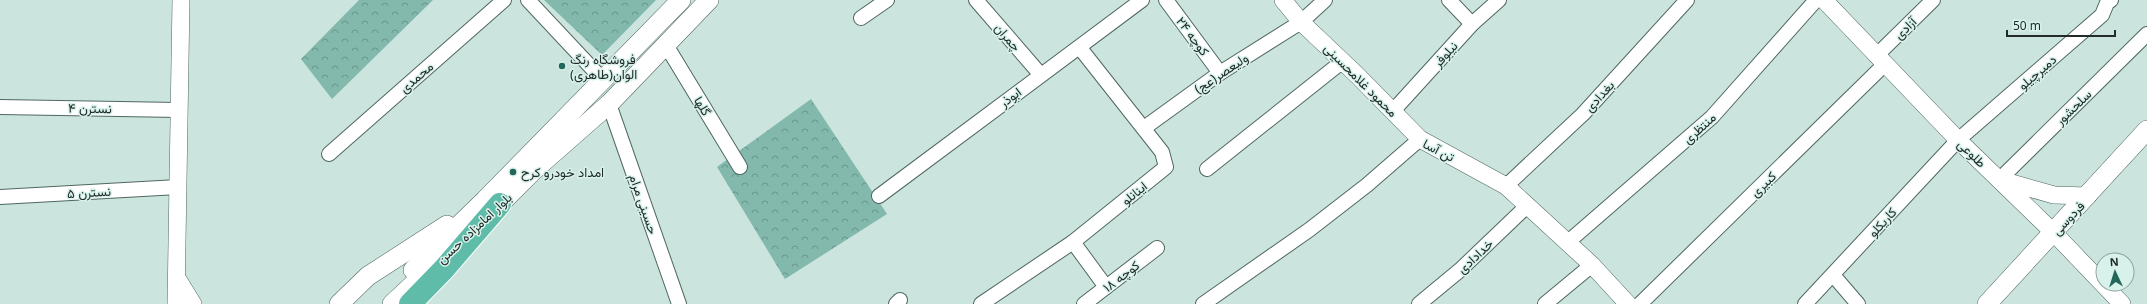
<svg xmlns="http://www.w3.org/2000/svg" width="2147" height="304" font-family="'Noto Sans',Vazirmatn,sans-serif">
	<defs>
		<pattern id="forest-crowns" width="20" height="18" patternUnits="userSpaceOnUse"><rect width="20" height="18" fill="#82b9ac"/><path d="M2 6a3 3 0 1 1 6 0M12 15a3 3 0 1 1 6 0" fill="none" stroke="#6a978c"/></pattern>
	</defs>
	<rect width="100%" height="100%" fill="#cbe5de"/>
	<!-- forest -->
	<g fill="url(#forest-crowns)">
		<polygon points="359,0 433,0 332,99 301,59"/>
		<polygon points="544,0 656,0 602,55"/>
		<polygon points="811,99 887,214 785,279 717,167"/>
	</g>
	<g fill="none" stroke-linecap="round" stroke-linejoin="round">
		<!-- minor casing -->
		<g stroke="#506761" stroke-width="16">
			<g id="minor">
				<polyline points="528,0 603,80"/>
				<polyline points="976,0 1040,74"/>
				<polyline points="1166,0 1220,73"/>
				<polyline points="1449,0 1472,24"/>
				<polyline points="861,18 887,0"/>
				<polyline points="666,45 740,167"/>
				<polyline points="1876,56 1933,0"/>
				<polyline points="609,104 679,304"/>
				<polyline points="0,107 179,110"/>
				<polyline points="1393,111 1472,24 1499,0"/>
				<polyline points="1144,128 1220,73 1301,22 1325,0"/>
				<polyline points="329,154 504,0"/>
				<polyline points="1207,169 1343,61"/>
				<polyline points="1999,180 2147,34"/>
				<polyline points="1506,186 1583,114 1687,0"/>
				<polyline points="879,196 1142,0"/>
				<polyline points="0,197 178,187"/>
				<polyline points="1073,242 1106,287"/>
				<polyline points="1568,242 1712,117 1816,0"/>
				<polyline points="1833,275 1858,304"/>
				<polyline points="896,304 900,300"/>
				<polyline points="981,304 1073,242 1166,167 1162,152 1080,48"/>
				<polyline points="1084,304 1157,248"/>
				<polyline points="1203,304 1309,230 1367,185 1420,139"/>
				<polyline points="1419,304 1460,270 1528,205"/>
				<polyline points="1545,304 1592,265"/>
				<polyline points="1640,304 1885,64"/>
				<polyline points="1805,304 1958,140 2102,15 2107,3 2111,0"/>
			</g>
		</g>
		<!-- tertiary casing -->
		<g stroke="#506761" stroke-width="18">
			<g id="tertiary">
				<polyline points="1283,0 1301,22 1357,75 1420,139 1506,186 1592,265 1628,304"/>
				<polyline points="1824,0 1958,140 2054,233 2122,304"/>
				<polyline points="2001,180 2054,195 2088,196"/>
				<polyline points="177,278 193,304"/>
				<polyline points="176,304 181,0"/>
			</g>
		</g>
		<!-- secondary casing -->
		<g stroke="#506761" stroke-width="20">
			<g id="secondary">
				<polyline points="489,215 534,170 609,104 709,0"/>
				<polyline points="413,270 485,200 681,0"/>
				<polyline points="339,304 368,276 447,225"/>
				<polyline points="392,304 435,264"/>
				<polyline points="1987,304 2147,130"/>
			</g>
		</g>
		<!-- motorway casing -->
		<g stroke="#fff" stroke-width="24">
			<polyline id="motorway" points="410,304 444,269 500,204"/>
		</g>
		<!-- minor -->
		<use href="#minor" stroke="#fff" stroke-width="14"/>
		<!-- tertiary -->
		<use href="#tertiary" stroke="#fff" stroke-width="17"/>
		<!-- secondary -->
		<use href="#secondary" stroke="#fff" stroke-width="19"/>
		<!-- motorway -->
		<use href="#motorway" stroke="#5fbca8" stroke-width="22"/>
	</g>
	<!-- markers -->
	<g fill="#21675a" stroke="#d8f2eb" stroke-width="1.5">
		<circle cx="562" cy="66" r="4"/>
		<circle cx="513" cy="172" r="4"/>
	</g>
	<g text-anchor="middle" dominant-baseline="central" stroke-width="3" stroke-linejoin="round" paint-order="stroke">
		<!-- street labels -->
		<g font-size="13" fill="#212b29" stroke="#d8f2eb">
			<text transform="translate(1905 28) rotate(-44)">آزادی</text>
			<text transform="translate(1193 36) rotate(53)">کوچه ۲۴</text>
			<text transform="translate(1008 37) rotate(49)">چمران</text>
			<text transform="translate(1445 54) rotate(-48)">نیلوفر</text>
			<text transform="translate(2037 72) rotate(-41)">دمیرچیلو</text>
			<text transform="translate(1221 73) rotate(-34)">ولیعصر(عج)</text>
			<text transform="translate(416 77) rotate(-41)">محمدی</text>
			<text transform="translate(1361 80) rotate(45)">محمود غلامحسینی</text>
			<text transform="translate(1599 96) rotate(-48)">بغدادی</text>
			<text transform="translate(1010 97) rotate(-37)">ابوذر</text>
			<text transform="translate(703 106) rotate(59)">گلها</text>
			<text transform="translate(2073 107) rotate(-44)">سلحشور</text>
			<text transform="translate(90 108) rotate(1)">نسترن ۴</text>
			<text transform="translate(1699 128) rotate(-42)">منتظری</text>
			<text transform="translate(1439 150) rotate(27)">تن آسا</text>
			<text transform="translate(1972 153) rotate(44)">طلوعی</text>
			<text transform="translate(1763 184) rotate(-44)">کبیری</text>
			<text transform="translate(89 192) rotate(-3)">نسترن ۵</text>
			<text transform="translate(1134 193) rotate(-39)">اینانلو</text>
			<text transform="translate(644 204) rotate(71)">حسینی مرام</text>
			<text transform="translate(2068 218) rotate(-47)">فردوسی</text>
			<text transform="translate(1882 222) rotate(-47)">کاریکلو</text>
			<text transform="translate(474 228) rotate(-43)">بلوار امامزاده حسن</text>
			<text transform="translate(1475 256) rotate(-43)">خدادادی</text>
			<text transform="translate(1121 276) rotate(-38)">کوچه ۱۸</text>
		</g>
		<!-- poi labels -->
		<g font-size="13" fill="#212b29" stroke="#d8f2eb" text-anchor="start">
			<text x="570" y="59">فروشگاه رنگ<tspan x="570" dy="15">الوان(طاهری)</tspan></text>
			<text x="521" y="172">امداد خودرو کرح</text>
		</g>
	</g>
	<!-- north arrow -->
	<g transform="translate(2115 272) rotate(356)"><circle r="19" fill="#d8f2eb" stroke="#8fa29d"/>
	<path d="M0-3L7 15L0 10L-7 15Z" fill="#21675a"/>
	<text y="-6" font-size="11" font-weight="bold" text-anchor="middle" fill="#212b29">N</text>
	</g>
	<!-- scale -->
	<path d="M2007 30v6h108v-6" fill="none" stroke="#212b29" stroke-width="2"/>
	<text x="2013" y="30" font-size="12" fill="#212b29" stroke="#d8f2eb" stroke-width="3" paint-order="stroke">50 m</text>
</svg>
